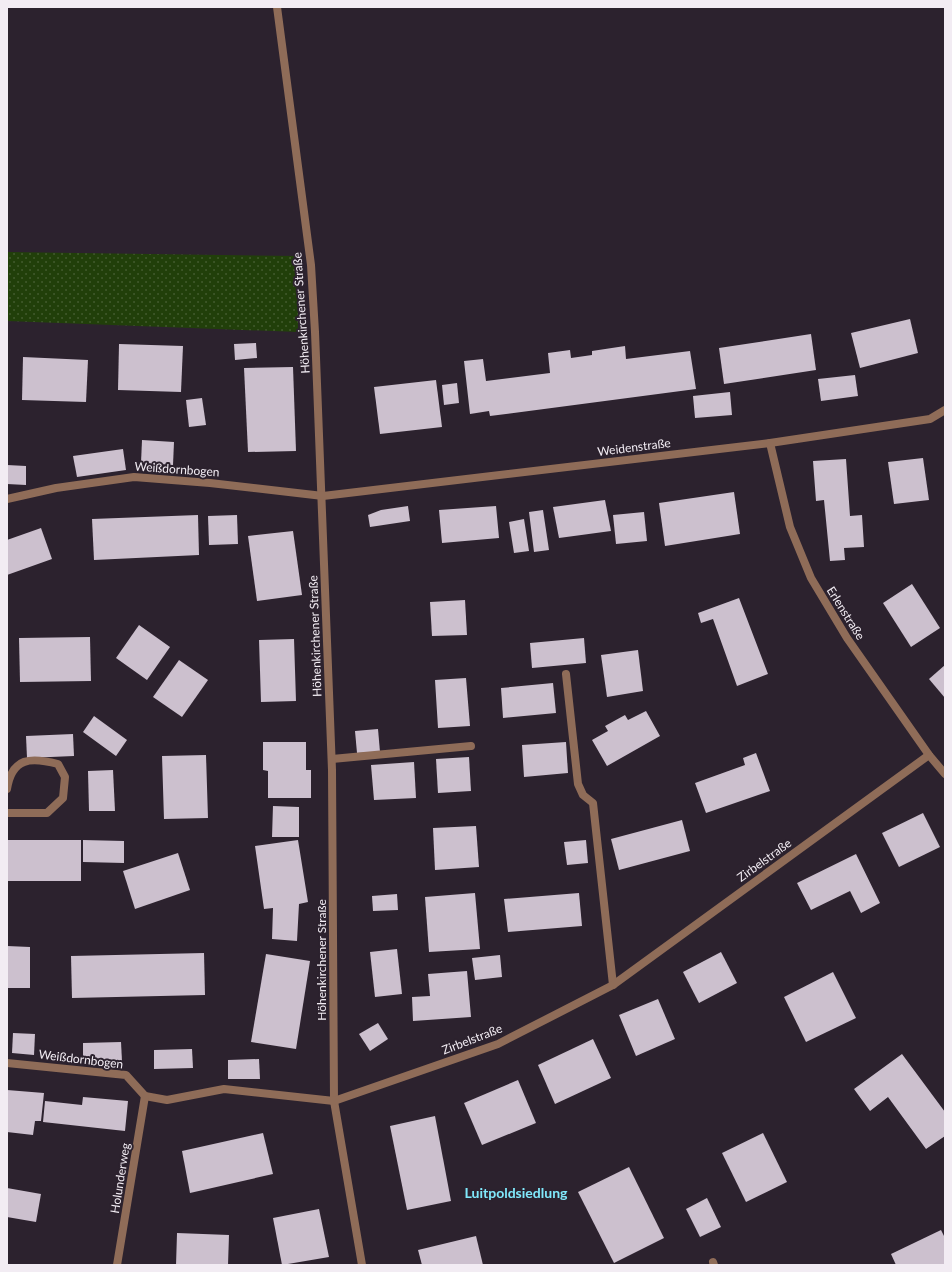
<svg xmlns="http://www.w3.org/2000/svg" width="952" height="1272" font-family="Lato,sans-serif">
	<defs>
		<pattern id="grass-dots" width="8" height="8" patternUnits="userSpaceOnUse"><rect width="8" height="8" fill="#213f0a"/><path d="M2 2h.1M6 6h.1" fill="none" stroke="#425b2e" stroke-width="1.8" stroke-linecap="round"/></pattern>
	</defs>
	<rect width="100%" height="100%" fill="#2c222e"/>
	<!-- grass -->
	<polygon fill="url(#grass-dots)" points="7,252 298,256 298,332 7,321"/>
	<!-- building -->
	<g fill="#ccc0ce">
		<polygon points="910,319 918,353 860,368 851,333"/>
		<polygon points="811,334 816,370 724,384 719,348"/>
		<polygon points="256,343 257,358 235,360 234,344"/>
		<polygon points="119,344 183,346 181,392 118,390"/>
		<polygon points="625,346 626,359 690,351 696,389 490,416 489,411 470,414 464,361 483,359 486,381 550,373 548,353 570,350 571,358 592,355 592,351"/>
		<polygon points="23,357 88,360 86,402 22,400"/>
		<polygon points="293,367 296,451 248,452 244,368"/>
		<polygon points="855,375 858,396 821,401 818,379"/>
		<polygon points="436,380 442,427 380,434 374,387"/>
		<polygon points="457,383 459,403 444,405 442,385"/>
		<polygon points="730,392 732,415 695,418 693,396"/>
		<polygon points="202,398 206,425 189,427 186,400"/>
		<polygon points="142,440 174,442 173,465 141,463"/>
		<polygon points="123,449 126,470 77,477 73,456"/>
		<polygon points="923,458 929,500 894,504 888,462"/>
		<polygon points="846,459 850,516 862,515 864,547 844,548 845,560 830,561 824,500 816,501 813,461"/>
		<polygon points="7,465 26,466 26,485 7,484"/>
		<polygon points="734,492 740,534 665,546 659,503"/>
		<polygon points="605,500 611,531 559,538 553,507"/>
		<polygon points="408,506 410,521 370,527 368,515 381,510"/>
		<polygon points="496,506 499,538 442,543 439,510"/>
		<polygon points="543,510 549,550 534,552 529,512"/>
		<polygon points="644,512 647,541 616,544 613,515"/>
		<polygon points="198,515 199,555 94,560 92,519"/>
		<polygon points="237,515 238,544 209,545 208,516"/>
		<polygon points="524,519 529,551 514,553 509,522"/>
		<polygon points="41,528 52,559 7,575 7,540"/>
		<polygon points="293,531 302,595 257,601 248,536"/>
		<polygon points="912,584 940,628 911,647 883,603"/>
		<polygon points="739,598 768,674 737,686 713,619 701,623 698,613"/>
		<polygon points="465,600 467,635 432,636 430,602"/>
		<polygon points="139,625 170,647 147,680 116,658"/>
		<polygon points="90,637 91,681 20,682 19,638"/>
		<polygon points="584,638 586,663 532,668 530,643"/>
		<polygon points="294,639 296,701 261,702 259,640"/>
		<polygon points="638,650 643,691 607,697 601,655"/>
		<polygon points="179,660 208,680 182,717 153,697"/>
		<polygon points="945,665 945,698 929,679"/>
		<polygon points="466,678 470,726 438,728 435,680"/>
		<polygon points="553,683 556,713 503,718 501,688"/>
		<polygon points="646,711 660,736 607,766 592,740 608,731 605,726 625,715 628,720"/>
		<polygon points="94,716 127,740 116,756 83,732"/>
		<polygon points="378,729 380,752 357,753 355,731"/>
		<polygon points="73,734 74,756 27,758 26,736"/>
		<polygon points="263,742 306,742 306,770 311,770 311,798 268,798 268,771 263,770"/>
		<polygon points="566,742 568,773 524,777 522,745"/>
		<polygon points="756,753 770,791 706,813 695,783 745,765 743,758"/>
		<polygon points="206,755 208,818 164,819 162,756"/>
		<polygon points="469,757 471,791 438,793 436,759"/>
		<polygon points="414,762 416,798 374,800 371,765"/>
		<polygon points="113,770 115,811 89,811 88,771"/>
		<polygon points="273,806 299,807 299,837 272,837"/>
		<polygon points="923,813 940,847 899,867 882,833"/>
		<polygon points="682,820 690,851 619,870 611,839"/>
		<polygon points="476,826 479,867 435,870 433,828"/>
		<rect x="7" y="840" width="74" height="41"/>
		<polygon points="83,840 124,841 124,863 83,862"/>
		<polygon points="298,840 308,902 299,904 297,941 272,939 273,908 264,909 255,846"/>
		<polygon points="586,840 588,863 567,865 564,842"/>
		<polygon points="178,853 190,890 135,909 123,871"/>
		<polygon points="856,854 880,903 861,913 850,891 811,910 797,883"/>
		<polygon points="475,893 480,949 429,952 425,897"/>
		<polygon points="579,893 582,926 508,932 504,899"/>
		<polygon points="397,894 398,910 373,911 372,896"/>
		<polygon points="7,946 30,947 30,988 7,988"/>
		<polygon points="397,949 402,994 375,997 370,952"/>
		<polygon points="721,952 737,983 699,1003 683,972"/>
		<polygon points="204,953 205,995 72,998 71,956"/>
		<polygon points="266,954 310,961 296,1049 251,1042"/>
		<polygon points="500,955 502,977 475,980 472,958"/>
		<polygon points="467,971 471,1017 413,1021 412,997 430,996 428,974"/>
		<polygon points="833,972 856,1018 806,1042 784,997"/>
		<polygon points="658,999 675,1039 636,1056 619,1015"/>
		<polygon points="378,1023 388,1039 370,1051 359,1034"/>
		<polygon points="13,1033 35,1034 34,1055 12,1053"/>
		<polygon points="593,1039 611,1078 555,1104 538,1065"/>
		<polygon points="121,1042 122,1061 83,1062 83,1043"/>
		<polygon points="192,1049 193,1068 154,1069 154,1050"/>
		<polygon points="902,1054 945,1112 945,1136 926,1149 888,1097 870,1111 854,1089"/>
		<polygon points="259,1059 260,1079 228,1079 228,1060"/>
		<polygon points="518,1080 536,1123 482,1145 464,1103"/>
		<polygon points="7,1090 44,1093 41,1121 35,1121 33,1135 7,1132"/>
		<polygon points="83,1097 128,1101 125,1131 43,1122 45,1101 82,1105"/>
		<polygon points="435,1116 451,1201 407,1210 390,1126"/>
		<polygon points="263,1133 273,1174 190,1193 182,1151"/>
		<polygon points="763,1133 787,1182 746,1202 722,1153"/>
		<polygon points="629,1167 664,1238 614,1263 578,1192"/>
		<polygon points="7,1188 41,1194 36,1222 7,1217"/>
		<polygon points="707,1198 721,1227 700,1237 686,1209"/>
		<polygon points="319,1209 329,1257 282,1265 273,1218"/>
		<polygon points="941,1230 945,1238 945,1265 896,1265 891,1254"/>
		<polygon points="177,1233 229,1235 228,1265 176,1265"/>
		<polygon points="476,1236 483,1265 422,1265 418,1250"/>
	</g>
	<g fill="none" stroke-linecap="round" stroke-linejoin="round">
		<!-- lane -->
		<g stroke="#8f6c58" stroke-width="8">
			<polyline points="566,674 578,784 583,795 593,803 613,985"/>
			<polyline points="332,759 471,746"/>
			<polyline points="713,1262 714,1265"/>
		</g>
		<!-- street -->
		<g stroke="#8f6c58" stroke-width="8">
			<polyline points="277,7 311,265 315,332 332,770 334,1101 362,1265"/>
			<polyline points="770,443 790,527 811,578 847,638 929,755 945,774"/>
			<polyline points="7,499 56,488 134,477 210,483 323,496 770,443 930,419 945,410"/>
			<path d="M7,789c5,-32 24,-32 51,-25l7,13 -2,21 -16,15h-40"/>
			<polyline points="7,1063 126,1075 145,1096 167,1100 224,1089 334,1101 498,1044 613,985 929,755"/>
			<polyline points="117,1265 145,1096"/>
		</g>
	</g>
	<g text-anchor="middle" dominant-baseline="central" stroke-width="4" stroke-linejoin="round" paint-order="stroke">
		<!-- street labels -->
		<g font-size="12" fill="#f2ecf3" stroke="#2c222e">
			<text transform="translate(301 313) rotate(-94)">Höhenkirchener Straße</text>
			<text transform="translate(634 447) rotate(-7)">Weidenstraße</text>
			<text transform="translate(177 469) rotate(4)">Weißdornbogen</text>
			<text transform="translate(846 613) rotate(58)">Erlenstraße</text>
			<text transform="translate(315 636) rotate(-92)">Höhenkirchener Straße</text>
			<text transform="translate(764 860) rotate(-36)">Zirbelstraße</text>
			<text transform="translate(321 960) rotate(-90)">Höhenkirchener Straße</text>
			<text transform="translate(472 1039) rotate(-21)">Zirbelstraße</text>
			<text transform="translate(81 1059) rotate(7)">Weißdornbogen</text>
			<text transform="translate(120 1178) rotate(-81)">Holunderweg</text>
		</g>
		<!-- quarter labels -->
		<g font-size="14" font-weight="bold" fill="#80e8fb" stroke="#2c222e">
			<text x="516" y="1192">Luitpoldsiedlung</text>
		</g>
	</g>
	<!-- border -->
	<rect width="952" height="1272" fill="none" stroke="#f2ecf3" stroke-width="16"/>
</svg>
